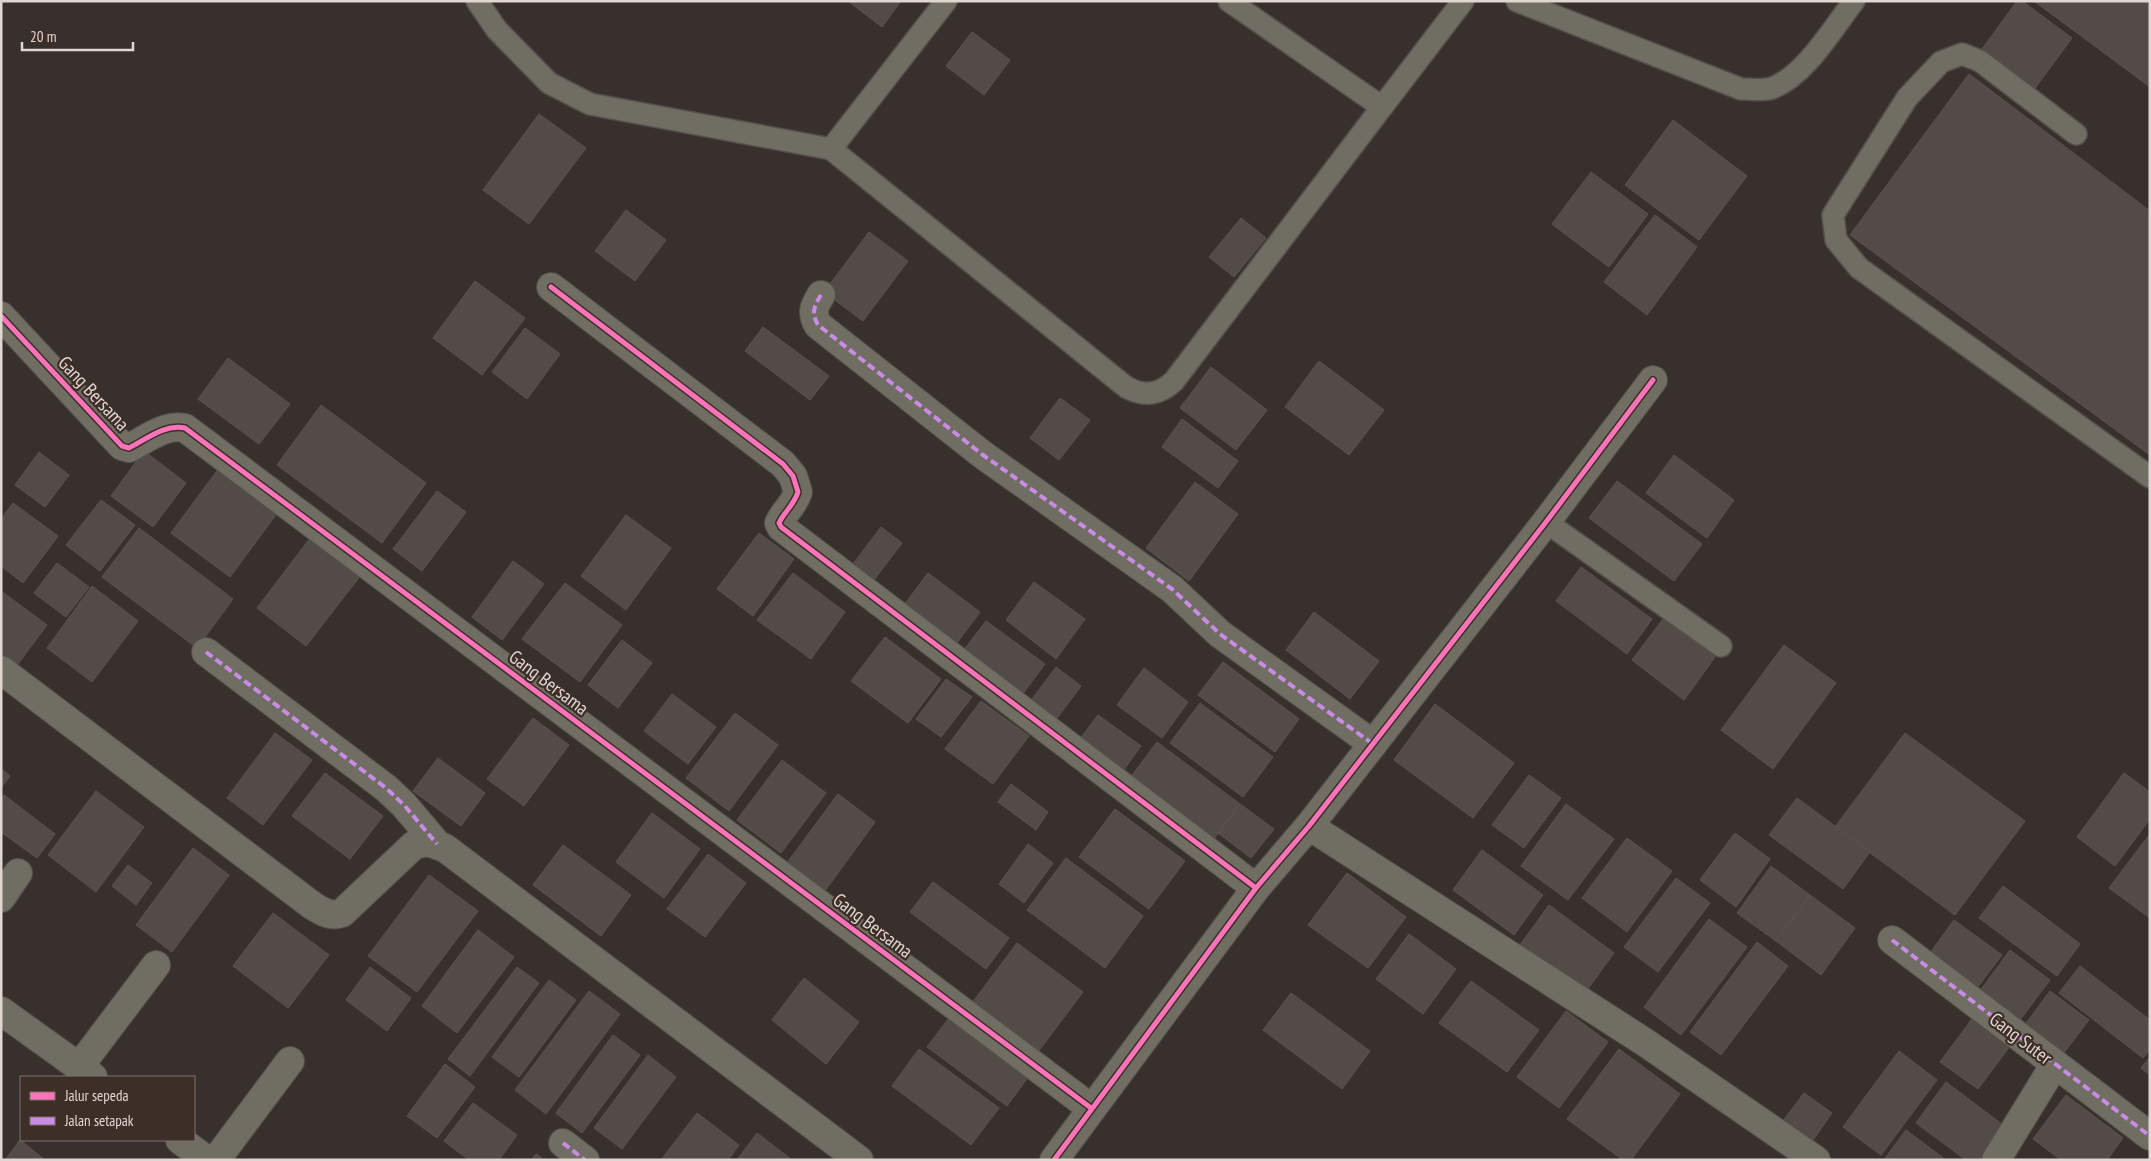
<svg xmlns="http://www.w3.org/2000/svg" width="2151" height="1161" font-family="'PT Sans Narrow',sans-serif">
	<rect width="100%" height="100%" fill="#38302d"/>
	<!-- building -->
	<g fill="#524b47" stroke="#5b5551">
		<polygon points="848,1 901,1 882,27"/>
		<polygon points="2017,1 2022,1 2072,38 2033,91 1980,52"/>
		<polygon points="2034,1 2150,1 2150,87"/>
		<polygon points="972,32 1010,60 984,95 946,66"/>
		<polygon points="1969,74 2150,211 2150,455 1850,235"/>
		<polygon points="539,114 586,148 529,224 483,190"/>
		<polygon points="1673,120 1747,176 1699,240 1625,185"/>
		<polygon points="1591,172 1648,214 1609,267 1552,224"/>
		<polygon points="626,210 666,240 635,281 595,251"/>
		<polygon points="1655,215 1697,247 1647,315 1604,282"/>
		<polygon points="1241,218 1266,238 1234,277 1209,257"/>
		<polygon points="869,232 908,261 863,321 824,292"/>
		<polygon points="475,281 525,318 482,375 433,338"/>
		<polygon points="763,327 829,376 810,400 745,351"/>
		<polygon points="525,328 560,354 527,399 492,372"/>
		<polygon points="228,358 290,404 259,444 198,399"/>
		<polygon points="1319,361 1384,410 1349,455 1285,407"/>
		<polygon points="1211,367 1267,410 1236,450 1180,408"/>
		<polygon points="1060,398 1090,420 1059,460 1030,438"/>
		<polygon points="321,405 426,483 382,543 277,465"/>
		<polygon points="1182,419 1238,461 1218,488 1162,447"/>
		<polygon points="144,451 186,483 153,527 111,496"/>
		<polygon points="39,452 69,475 45,507 15,485"/>
		<polygon points="1674,455 1734,500 1707,538 1646,493"/>
		<polygon points="219,468 278,512 230,577 171,533"/>
		<polygon points="1617,481 1702,544 1674,581 1589,518"/>
		<polygon points="1195,482 1238,514 1189,581 1146,548"/>
		<polygon points="437,491 466,512 422,571 393,549"/>
		<polygon points="101,500 135,525 100,571 66,545"/>
		<polygon points="13,503 58,536 23,583 1,566 1,519"/>
		<polygon points="626,515 671,548 626,610 581,576"/>
		<polygon points="881,527 902,543 874,580 853,564"/>
		<polygon points="139,528 233,599 197,648 102,577"/>
		<polygon points="759,533 794,559 753,616 717,589"/>
		<polygon points="311,537 361,575 306,646 257,608"/>
		<polygon points="513,561 544,584 502,640 472,617"/>
		<polygon points="57,563 89,587 66,617 34,593"/>
		<polygon points="1581,567 1652,619 1627,654 1556,601"/>
		<polygon points="793,573 845,612 811,659 757,620"/>
		<polygon points="928,573 980,612 954,647 902,608"/>
		<polygon points="1034,582 1085,619 1056,659 1006,620"/>
		<polygon points="565,583 622,625 580,682 522,639"/>
		<polygon points="92,586 138,621 92,682 47,648"/>
		<polygon points="1,591 47,625 12,672 1,664"/>
		<polygon points="1314,612 1379,661 1350,699 1286,650"/>
		<polygon points="1663,619 1715,657 1684,700 1632,660"/>
		<polygon points="986,621 1045,664 1019,699 960,655"/>
		<polygon points="885,637 941,679 908,723 851,681"/>
		<polygon points="622,640 652,663 618,708 588,685"/>
		<polygon points="1784,645 1836,683 1773,769 1721,730"/>
		<polygon points="1223,662 1299,719 1275,752 1198,695"/>
		<polygon points="1056,667 1081,686 1055,721 1030,702"/>
		<polygon points="1144,668 1188,702 1162,738 1117,705"/>
		<polygon points="946,679 972,697 941,737 916,719"/>
		<polygon points="672,694 716,727 688,764 644,731"/>
		<polygon points="981,701 1029,736 993,784 945,749"/>
		<polygon points="1200,703 1273,757 1243,797 1170,743"/>
		<polygon points="1435,704 1514,763 1473,818 1394,760"/>
		<polygon points="735,713 778,745 729,811 686,778"/>
		<polygon points="1098,715 1141,746 1120,775 1077,743"/>
		<polygon points="533,718 569,745 524,806 487,779"/>
		<polygon points="275,733 312,760 263,825 227,798"/>
		<polygon points="1905,733 2025,821 1955,915 1835,827"/>
		<polygon points="1157,742 1240,804 1210,844 1127,782"/>
		<polygon points="438,758 485,793 461,826 413,791"/>
		<polygon points="782,760 826,793 781,853 737,820"/>
		<polygon points="1,769 10,776 1,788"/>
		<polygon points="325,773 383,816 350,859 292,816"/>
		<polygon points="2124,773 2150,792 2150,819 2115,866 2077,837"/>
		<polygon points="1529,775 1561,798 1524,848 1492,825"/>
		<polygon points="1011,784 1048,812 1036,830 998,802"/>
		<polygon points="96,791 144,827 96,892 48,855"/>
		<polygon points="838,794 875,822 822,895 784,867"/>
		<polygon points="4,795 55,834 37,858 1,832 1,799"/>
		<polygon points="1797,798 1870,852 1843,889 1769,835"/>
		<polygon points="1240,804 1274,829 1251,858 1218,833"/>
		<polygon points="1566,804 1614,839 1568,900 1521,866"/>
		<polygon points="1115,809 1185,861 1149,909 1079,857"/>
		<polygon points="652,813 700,849 664,898 616,862"/>
		<polygon points="1735,833 1770,859 1736,907 1700,880"/>
		<polygon points="2149,835 2150,836 2150,918 2109,888"/>
		<polygon points="1627,838 1672,871 1627,932 1582,898"/>
		<polygon points="1028,844 1053,863 1024,903 999,884"/>
		<polygon points="563,845 631,895 601,936 533,885"/>
		<polygon points="193,848 229,875 172,952 136,925"/>
		<polygon points="1482,850 1543,895 1514,935 1453,890"/>
		<polygon points="708,854 746,883 705,937 667,909"/>
		<polygon points="1066,858 1143,916 1105,968 1027,910"/>
		<polygon points="128,865 152,883 136,905 112,886"/>
		<polygon points="1771,866 1810,895 1776,941 1737,913"/>
		<polygon points="1347,873 1406,917 1368,968 1308,925"/>
		<polygon points="429,875 478,911 417,992 368,956"/>
		<polygon points="1676,878 1710,903 1658,972 1624,947"/>
		<polygon points="933,882 1009,938 986,969 910,912"/>
		<polygon points="2003,886 2080,944 2057,976 1979,918"/>
		<polygon points="1810,895 1855,928 1821,975 1776,941"/>
		<polygon points="1549,905 1614,953 1585,993 1520,945"/>
		<polygon points="273,913 329,955 288,1008 233,966"/>
		<polygon points="1709,919 1747,947 1681,1035 1644,1007"/>
		<polygon points="1954,920 2002,955 1977,988 1930,953"/>
		<polygon points="478,930 514,957 457,1033 422,1006"/>
		<polygon points="1409,934 1456,969 1423,1014 1376,979"/>
		<polygon points="1757,942 1788,966 1721,1055 1690,1032"/>
		<polygon points="1017,943 1083,992 1035,1056 969,1007"/>
		<polygon points="2010,950 2050,980 2017,1024 1977,995"/>
		<polygon points="2080,966 2150,1020 2150,1050 2143,1058 2059,993"/>
		<polygon points="370,967 411,998 387,1031 346,1000"/>
		<polygon points="517,967 539,983 470,1076 448,1059"/>
		<polygon points="804,978 859,1022 826,1064 772,1020"/>
		<polygon points="549,980 576,1000 519,1077 492,1057"/>
		<polygon points="1471,981 1539,1030 1507,1072 1439,1023"/>
		<polygon points="589,991 620,1014 546,1114 515,1090"/>
		<polygon points="2050,991 2089,1020 2063,1054 2024,1026"/>
		<polygon points="1291,993 1370,1051 1342,1089 1263,1030"/>
		<polygon points="1566,1011 1608,1042 1559,1108 1517,1077"/>
		<polygon points="1978,1011 2016,1038 1978,1089 1940,1062"/>
		<polygon points="952,1014 1031,1073 1007,1106 927,1047"/>
		<polygon points="613,1035 640,1055 582,1133 556,1113"/>
		<polygon points="919,1049 999,1108 971,1145 892,1086"/>
		<polygon points="1619,1049 1680,1094 1631,1160 1623,1160 1567,1119"/>
		<polygon points="1899,1051 1937,1080 1881,1155 1843,1127"/>
		<polygon points="648,1055 676,1077 622,1149 594,1128"/>
		<polygon points="2150,1057 2150,1075 2141,1068"/>
		<polygon points="445,1064 475,1087 437,1138 407,1116"/>
		<polygon points="1946,1082 2007,1128 1983,1160 1966,1160 1916,1123"/>
		<polygon points="1804,1093 1832,1113 1809,1146 1780,1125"/>
		<polygon points="2066,1095 2123,1138 2107,1160 2061,1160 2033,1139"/>
		<polygon points="473,1103 517,1135 499,1160 469,1160 444,1141"/>
		<polygon points="697,1113 739,1145 728,1160 661,1160"/>
		<polygon points="1906,1130 1946,1160 1884,1160"/>
		<polygon points="757,1133 792,1160 737,1160"/>
		<polygon points="20,1140 45,1160 5,1160"/>
		<polygon points="536,1154 544,1160 531,1160"/>
	</g>
	<g fill="none" stroke-linecap="round" stroke-linejoin="round">
		<!-- lane casing -->
		<g stroke="#554f4c" stroke-width="24">
			<g id="lane">
				<path d="M477,1l20,29 52,53 41,21 241,45 295,238c18,10 33,8 48,-6l208,-274"/>
				<polyline points="1229,1 1382,107 1463,1"/>
				<path d="M1517,1l224,88c9,0 22,2 31,-1 33,-12 61,-60 82,-87"/>
				<polyline points="2076,134 1980,61 1962,54 1941,62 1907,98 1833,215 1836,240 1859,268 2150,477"/>
				<polyline points="831,149 946,1"/>
				<polyline points="1546,522 1721,646"/>
			</g>
		</g>
		<!-- street casing -->
		<g stroke="#554f4c" stroke-width="30">
			<g id="street">
				<path d="M551,287l232,177 10,12 5,16c-4,13 -14,20 -19,31l2,4 475,361"/>
				<path d="M821,295c-7,11 -10,18 -3,30l165,130 189,134 48,45 153,110"/>
				<path d="M1,316l121,130 7,2c18,-9 35,-24 56,-20l906,680"/>
				<polyline points="206,652 386,788 404,805 437,844"/>
				<path d="M1,670l312,236c10,6 18,11 29,7l72,-68 14,-3 17,6 414,312"/>
				<polyline points="1309,826 1646,1043 1816,1160"/>
				<polyline points="1,898 18,873"/>
				<polyline points="1892,940 2150,1136"/>
				<polyline points="1,1011 93,1077"/>
				<polyline points="79,1067 156,965"/>
				<polyline points="180,1140 207,1160"/>
				<polyline points="563,1143 585,1160"/>
				<polyline points="216,1160 290,1061"/>
				<polyline points="1054,1160 1256,888 1309,826 1546,522 1653,380"/>
				<polyline points="1996,1160 2055,1064"/>
			</g>
		</g>
		<!-- lane -->
		<use href="#lane" stroke="#706e63" stroke-width="21"/>
		<!-- street -->
		<use href="#street" stroke="#706e63" stroke-width="28"/>
		<!-- quiet -->
		<g stroke="#ca8be6" stroke-width="4" stroke-dasharray="8 4" stroke-linecap="butt">
			<path d="M821,295c-7,11 -10,18 -3,30l165,130 189,134 48,45 153,110"/>
			<polyline points="206,652 386,788 404,805 437,844"/>
			<polyline points="1892,940 2150,1136"/>
			<polyline points="563,1143 585,1160"/>
		</g>
		<!-- cycleway casing -->
		<g stroke="#3d2f28" stroke-width="8">
			<g id="cycleway">
				<path d="M551,287l232,177 10,12 5,16c-4,13 -14,20 -19,31l2,4 475,361"/>
				<path d="M1,316l121,130 7,2c18,-9 35,-24 56,-20l906,680"/>
				<polyline points="1054,1160 1256,888 1309,826 1546,522 1653,380"/>
			</g>
		</g>
		<!-- cycleway -->
		<use href="#cycleway" stroke="#fb73b8" stroke-width="5"/>
	</g>
	<g text-anchor="middle" dominant-baseline="central" stroke-width="4.5" stroke-linejoin="round" paint-order="stroke">
		<!-- street labels -->
		<g font-size="19" fill="#e0d6d2" stroke="#3d2f28">
			<text transform="translate(94 393) rotate(47)">Gang Bersama</text>
			<text transform="translate(549 682) rotate(37)">Gang Bersama</text>
			<text transform="translate(873 925) rotate(37)">Gang Bersama</text>
			<text transform="translate(2021 1038) rotate(37)">Gang Suter</text>
		</g>
	</g>
	<!-- border -->
	<rect width="2151" height="1161" fill="none" stroke="#e0d6d2" stroke-width="5"/>
	<!-- legend -->
	<rect x="20" y="1076" width="175" height="65" fill="#3d2f28" stroke="#7e726c"/>
	<rect x="30" y="1092" width="25" height="8" fill="#fb73b8" stroke="#7e726c"/>
	<text x="65" y="1101" font-size="15" fill="#e0d6d2">Jalur sepeda</text>
	<rect x="30" y="1117" width="25" height="8" fill="#ca8be6" stroke="#7e726c"/>
	<text x="65" y="1126" font-size="15" fill="#e0d6d2">Jalan setapak</text>
	<!-- scale -->
	<path d="M22 42v8h111v-8" fill="none" stroke="#e0d6d2" stroke-width="2.5"/>
	<text x="30" y="42" font-size="15" fill="#e0d6d2" stroke="#3d2f28" stroke-width="4" paint-order="stroke">20 m</text>
</svg>
